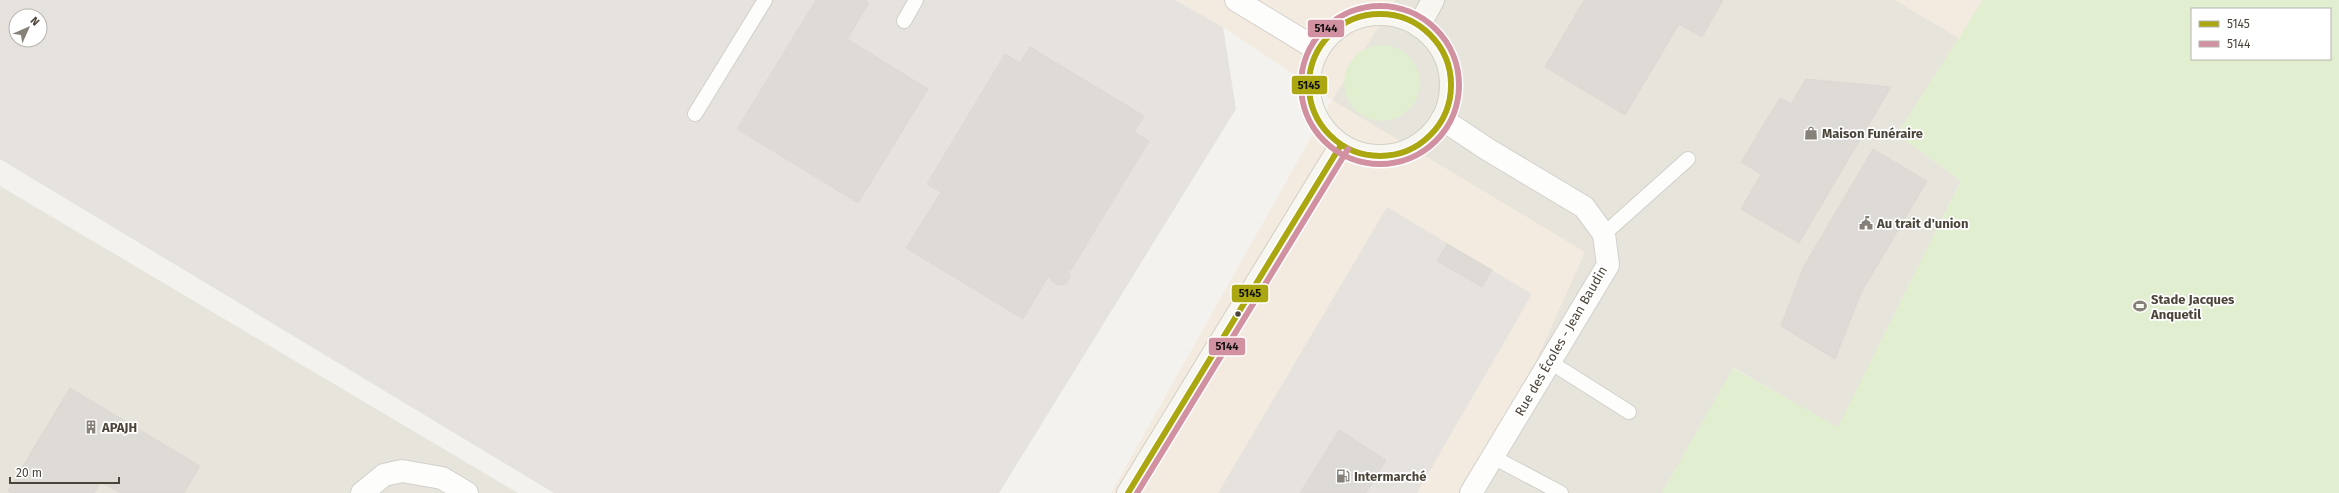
<svg xmlns="http://www.w3.org/2000/svg" width="2339" height="493" font-family="'Fira Sans',sans-serif">
	<rect width="100%" height="100%" fill="#f4f2ee"/>
	<!-- residential -->
	<g fill="#e7e4dc">
		<polygon points="1395,0 1895,0 1959,38 1897,134 1961,181 1838,428 1734,368 1662,493 1477,493 1332,100"/>
		<polygon points="0,186 518,493 0,493"/>
	</g>
	<!-- commercial -->
	<g fill="#f3ebdf">
		<polygon points="1175,0 1395,0 1332,100 1585,252 1477,493 1111,493 1332,100 1223,27"/>
		<polygon points="1895,0 1983,0 1959,38"/>
	</g>
	<!-- industrial -->
	<path fill="#e6e2de" fill-rule="evenodd" d="M0,0h1175l48,27 13,82 -237,384h-445l-554,-334zM16,16h24v24h-24z"/>
	<!-- green -->
	<g fill="#e1eecf" fill-rule="evenodd">
		<path d="M1983,0h356v493h-677l71,-125 105,59 123,-246 -64,-47zM2192,9h138v50h-138z"/>
		<circle cx="1382" cy="83" r="38"/>
	</g>
	<!-- parking -->
	<polygon fill="#e6e3df" points="1387,207 1532,294 1417,493 1218,493"/>
	<!-- building -->
	<g fill="#dedbd6" stroke="#dcd9d4">
		<polygon points="816,0 864,0 869,3 847,39 928,89 858,203 737,129"/>
		<polygon points="1584,0 1723,0 1702,37 1679,24 1625,115 1545,67"/>
		<polygon points="1030,47 1144,116 1134,132 1149,141 1071,270 1066,268 1070,275 1067,283 1062,285 1056,284 1052,281 1049,275 1023,319 906,248 941,192 927,184 1005,54 1020,63"/>
		<polygon points="1806,79 1891,87 1799,243 1741,209 1761,174 1741,162 1780,98 1791,104"/>
		<polygon points="1873,149 1927,181 1861,293 1835,359 1781,326 1804,266"/>
		<polygon points="1447,244 1492,270 1482,287 1437,261"/>
		<polygon points="70,388 200,466 184,493 120,493 101,482 94,493 11,493 8,491"/>
		<polygon points="1339,430 1386,460 1366,493 1300,493"/>
	</g>
	<g fill="none" stroke-linecap="round" stroke-linejoin="round">
		<!-- service casing -->
		<g stroke="#d2d0cb" stroke-width="16">
			<g id="service">
				<polyline points="904,21 916,0"/>
				<polyline points="695,114 765,0"/>
				<polyline points="1604,234 1688,159"/>
				<polyline points="1550,362 1629,412"/>
				<polyline points="1493,457 1561,493"/>
			</g>
		</g>
		<!-- minor casing -->
		<g stroke="#d2d0cb" stroke-width="24">
			<g id="minor">
				<polyline points="1236,0 1318,50"/>
				<polyline points="362,493 384,475 402,471 442,478 467,493"/>
			</g>
		</g>
		<!-- tertiary casing -->
		<g stroke="#d2d0cb" stroke-width="24">
			<polyline id="tertiary" points="1442,119 1487,149 1584,207 1604,234 1608,265 1471,493"/>
		</g>
		<!-- secondary casing -->
		<g stroke="#d3cfc5" stroke-width="24">
			<g id="secondary">
				<circle cx="1380" cy="85" r="71"/>
				<polyline points="1419,26 1433,0"/>
				<polyline points="1128,493 1341,145"/>
			</g>
		</g>
		<!-- service -->
		<use href="#service" stroke="#fdfdfc" stroke-width="14"/>
		<!-- minor -->
		<use href="#minor" stroke="#fdfdfc" stroke-width="22"/>
		<!-- tertiary -->
		<use href="#tertiary" stroke="#fdfdfc" stroke-width="22"/>
		<!-- secondary -->
		<use href="#secondary" stroke="#f7f6f1" stroke-width="22"/>
		<!-- bus-1 casing -->
		<g stroke="#fff" stroke-width="9">
			<g id="bus-1">
				<circle cx="1380" cy="85" r="71"/>
				<polyline points="1128,493 1341,145"/>
			</g>
		</g>
		<!-- bus-2 casing -->
		<g stroke="#fff" stroke-width="9">
			<g id="bus-2">
				<circle cx="1380" cy="85" r="79"/>
				<polyline points="1137,493 1348,149"/>
			</g>
		</g>
		<!-- bus-1 -->
		<use href="#bus-1" stroke="#aaa711" stroke-width="6"/>
		<!-- bus-2 -->
		<use href="#bus-2" stroke="#d191a0" stroke-width="6"/>
	</g>
	<!-- icons -->
	<defs>
		<g id="shop-bare" transform="scale(1.08)"><path d="M-5-2.5h2.3a2.7 3.5 0 0 1 5.4 0H5L5.5 6h-11ZM-1.5-2.5h3a1.5 2.3 0 0 0-3 0Z" fill="#868178" stroke="#fff" stroke-width="2.5" paint-order="stroke"/></g>
		<g id="civic-bare" transform="scale(1.08)"><path d="M-.6-6.5H3V-4.5H.6V-3L4-1V1h2V6H-6V1h2V-1L-.6-3ZM-1.2 2.5V6h2.4V2.5Z" fill="#868178" stroke="#fff" stroke-width="2.5" paint-order="stroke"/></g>
		<g id="stadium-bare" transform="scale(1.08)"><path d="M0-5a6.5 5 0 1 0 0 10a6.5 5 0 1 0 0-10ZM-3.5-1.8h7v3.6h-7Z" fill="#868178" stroke="#fff" stroke-width="2.5" paint-order="stroke"/></g>
		<g id="building-bare" transform="scale(1.08)"><path d="M-4-6H4V6H1V3H-1V6H-4ZM-2.5-4.3h1.7v1.8h-1.7ZM.8-4.3h1.7v1.8H.8ZM-2.5-1h1.7V.8h-1.7ZM.8-1h1.7V.8H.8Z" fill="#868178" stroke="#fff" stroke-width="2.5" paint-order="stroke"/></g>
		<g id="fuel-bare" transform="scale(1.08)"><path d="M-5.5-6h7V0h2V4h1.3V-2.5L3-4.5l.8-.8L6-3V5H2.5V1h-1V6h-7ZM-4.2-4.7v3.2H.2V-4.7Z" fill="#868178" stroke="#fff" stroke-width="2.5" paint-order="stroke"/></g>
	</defs>
	<g fill-rule="evenodd">
		<use href="#shop-bare" x="1811" y="133"/>
		<use href="#civic-bare" x="1866" y="223"/>
		<use href="#stadium-bare" x="2140" y="306"/>
		<use href="#building-bare" x="91" y="427"/>
		<use href="#fuel-bare" x="1343" y="476"/>
	</g>
	<!-- markers -->
	<circle fill="#4b4439" stroke="#fff" stroke-width="1.5" cx="1238" cy="314" r="3.5"/>
	<g text-anchor="middle" dominant-baseline="central" stroke-width="3.5" stroke-linejoin="round" paint-order="stroke">
		<!-- poi labels -->
		<g font-size="13" font-weight="bold" fill="#4b4439" stroke="#fff" text-anchor="start">
			<text x="1822" y="133">Maison Funéraire</text>
			<text x="1877" y="223">Au trait d'union</text>
			<text x="2151" y="299">Stade Jacques<tspan x="2151" dy="15">Anquetil</tspan></text>
			<text x="102" y="427">APAJH</text>
			<text x="1354" y="476">Intermarché</text>
		</g>
		<!-- street labels -->
		<g font-size="13" fill="#4b4439" stroke="#fff">
			<text transform="translate(1561 341) rotate(-60)">Rue des Écoles - Jean Baudin</text>
		</g>
	</g>
	<g stroke="#fff" stroke-width="1.5">
		<rect x="1307" y="19" width="38" height="19" rx="4" fill="#d191a0"/>
		<rect x="1291" y="75" width="37" height="20" rx="4" fill="#aaa711"/>
		<rect x="1231" y="284" width="38" height="19" rx="4" fill="#aaa711"/>
		<rect x="1208" y="337" width="38" height="19" rx="4" fill="#d191a0"/>
	</g>
	<g font-size="11" text-anchor="middle" font-weight="bold" fill="#111">
		<text x="1326" y="32">5144</text>
		<text x="1309" y="89">5145</text>
		<text x="1250" y="297">5145</text>
		<text x="1227" y="350">5144</text>
	</g>
	<!-- legend -->
	<rect x="2191" y="8" width="140" height="52" fill="#ffffff" stroke="#b7b4b0"/>
	<rect x="2199" y="21" width="20" height="6" fill="#aaa711" stroke="#b7b4b0"/>
	<text x="2227" y="28" font-size="12" fill="#4b4439">5145</text>
	<rect x="2199" y="41" width="20" height="6" fill="#d191a0" stroke="#b7b4b0"/>
	<text x="2227" y="48" font-size="12" fill="#4b4439">5144</text>
	<!-- north arrow -->
	<g transform="translate(28 28) rotate(45)"><circle r="19" fill="#ffffff" stroke="#b7b4b0"/>
	<path d="M0-3L7 15L0 10L-7 15Z" fill="#868178"/>
	<text y="-6" font-size="11" font-weight="bold" text-anchor="middle" fill="#4b4439">N</text>
	</g>
	<!-- scale -->
	<path d="M10 477v6h109v-6" fill="none" stroke="#4b4439" stroke-width="2"/>
	<text x="16" y="477" font-size="12" fill="#4b4439" stroke="#ffffff" stroke-width="3" paint-order="stroke">20 m</text>
</svg>
